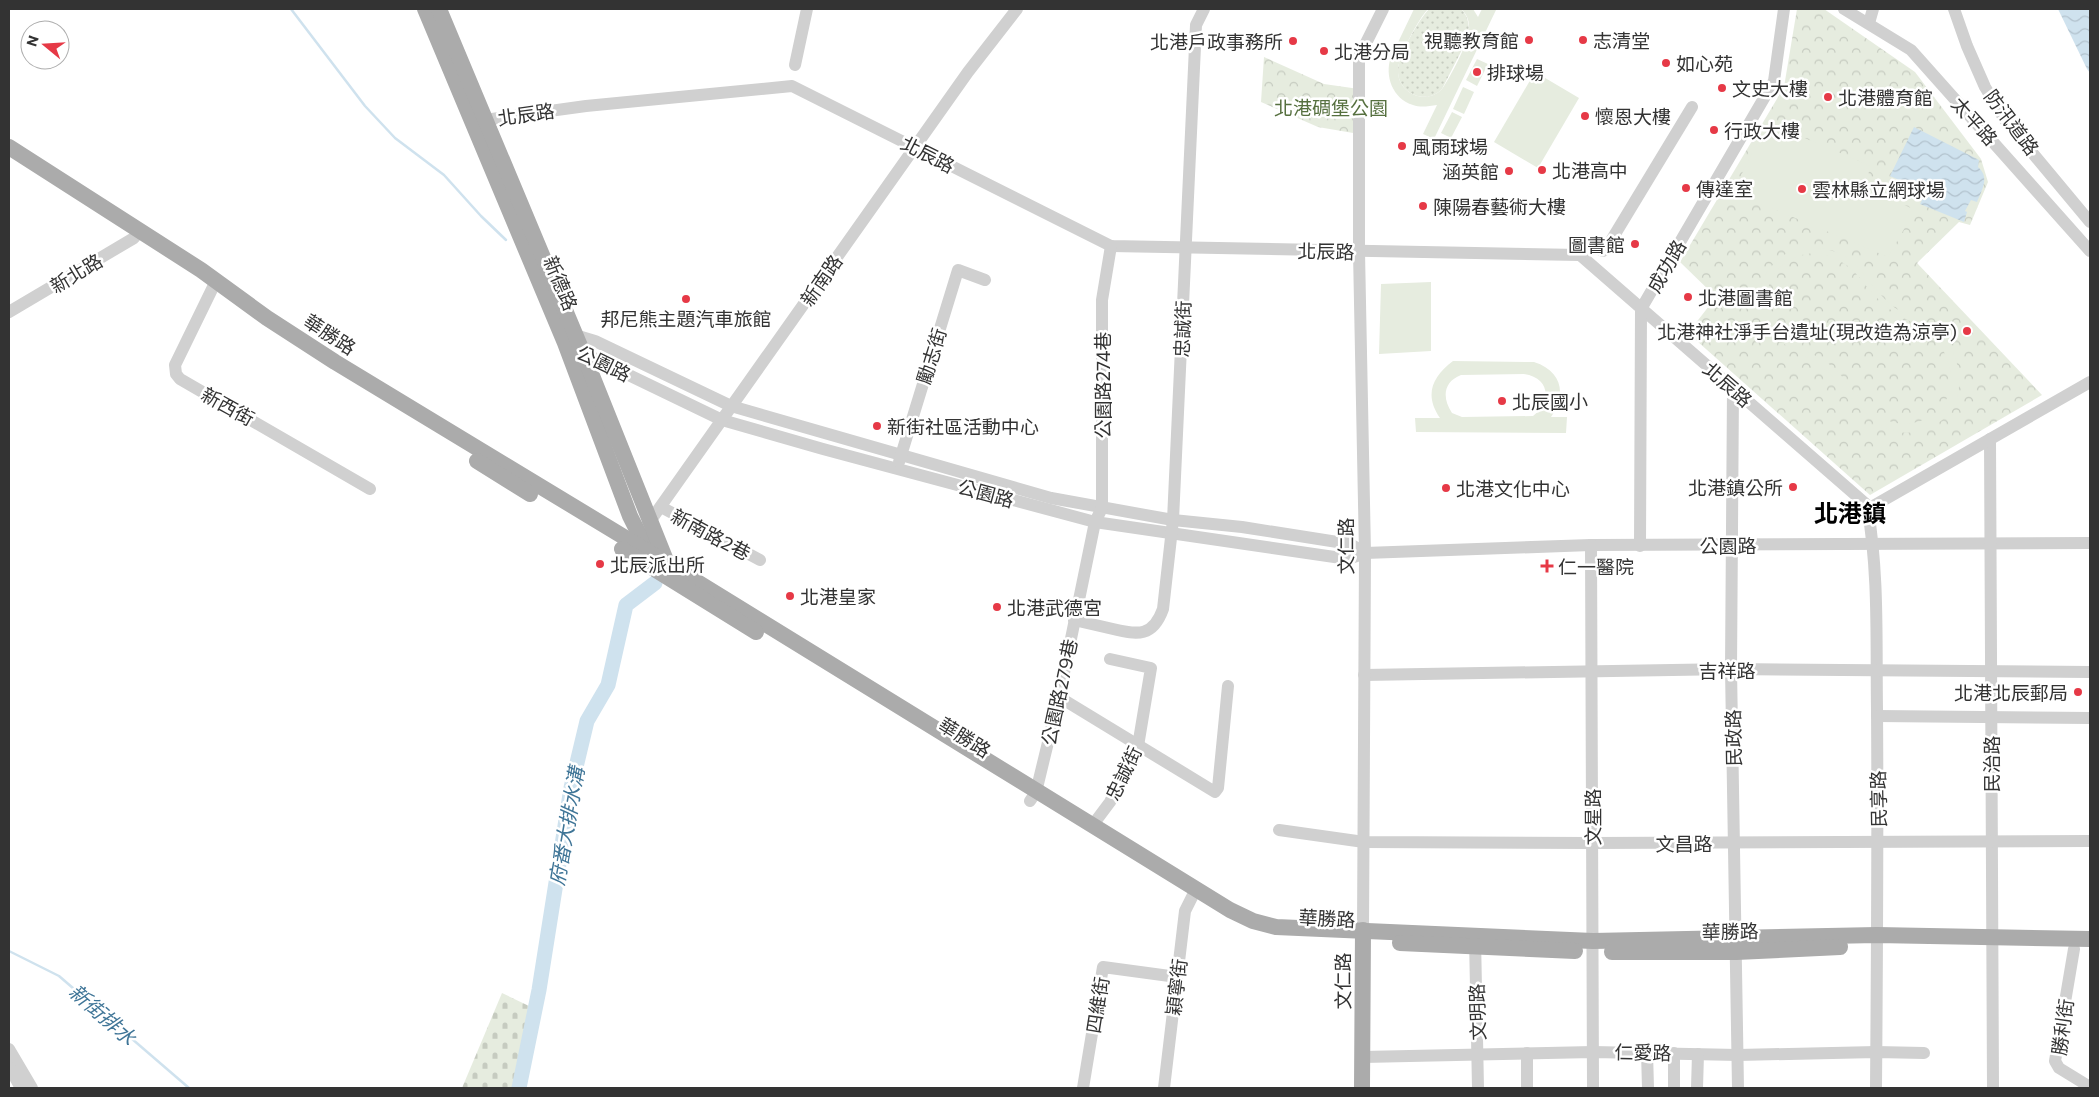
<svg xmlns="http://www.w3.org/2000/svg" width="2099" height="1097" font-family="Commissioner,'Noto Sans TC',sans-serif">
	<defs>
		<pattern id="grass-dots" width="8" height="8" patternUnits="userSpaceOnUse" patternTransform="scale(1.25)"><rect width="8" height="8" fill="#e6ecdf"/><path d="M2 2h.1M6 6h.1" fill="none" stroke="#c6cbc0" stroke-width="1.8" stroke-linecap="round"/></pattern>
		<pattern id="cemetery-stones" width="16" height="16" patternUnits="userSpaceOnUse" patternTransform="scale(1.25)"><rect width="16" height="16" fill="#e6ecdf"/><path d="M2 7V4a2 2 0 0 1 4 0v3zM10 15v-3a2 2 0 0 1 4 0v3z" fill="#c6cbc0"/></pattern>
		<pattern id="park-crowns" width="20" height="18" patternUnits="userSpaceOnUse" patternTransform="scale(1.25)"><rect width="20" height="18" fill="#e6ecdf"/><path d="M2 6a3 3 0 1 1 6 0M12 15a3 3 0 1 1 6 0" fill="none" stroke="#c6cbc0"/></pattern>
		<pattern id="water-waves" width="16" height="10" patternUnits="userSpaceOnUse" patternTransform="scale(1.25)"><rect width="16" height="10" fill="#cfe2ee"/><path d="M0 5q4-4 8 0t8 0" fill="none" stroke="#b2c2cd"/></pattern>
	</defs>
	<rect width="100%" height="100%" fill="#fff"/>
	<!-- grass -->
	<path fill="url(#grass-dots)" d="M1429,9h32c8,8 9,18 7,29l-26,51c-16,17 -45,4 -44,-19 0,-14 21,-51 31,-61z"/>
	<!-- cemetery -->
	<polygon fill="url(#cemetery-stones)" points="502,993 529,1006 522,1057 515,1088 462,1088"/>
	<!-- park -->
	<g fill="url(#park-crowns)">
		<polygon points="1797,9 1824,9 1915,72 1981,159 1988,182 1970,225 1959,222 1917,263 2042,395 1870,495 1688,333 1716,297 1680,262 1784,87"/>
		<polygon points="1264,57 1324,84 1359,89 1359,134 1318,127 1261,102"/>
	</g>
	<!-- pitch -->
	<g fill="#e6ecdf" fill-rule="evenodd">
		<path d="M1414,9h14c-9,9 -30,48 -30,61 -1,23 28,36 44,19 8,-11 26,-46 27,-58 1,-9 -2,-17 -8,-22h12l5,8 4,-8 14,1 -62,129 -11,-5 14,-29c-8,1 -16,3 -24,0 -20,-6 -29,-29 -22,-48z"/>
		<polygon points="1477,59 1488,64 1477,86 1466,80"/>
		<polygon points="1535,72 1579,98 1538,168 1494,142"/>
		<polygon points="1463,87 1474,92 1464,114 1453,109"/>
		<polygon points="1452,112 1462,117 1451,138 1441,133"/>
		<polygon points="1767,122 1871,166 1864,186 1915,210 1888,257 1733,192"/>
		<path d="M1806,247c52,2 51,26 83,56 14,13 35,16 49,29 31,28 30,85 -15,98 -49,15 -68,-37 -99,-61 -17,-14 -38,-20 -53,-36 -23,-23 -12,-62 13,-78 6,-4 15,-6 22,-8zM1816,253c43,9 40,28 70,53 15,14 36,18 51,32 3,4 5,9 7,14 10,21 11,41 -6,59 -10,11 -32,15 -46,11 -27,-9 -38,-34 -57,-53 -10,-9 -21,-14 -33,-20 -26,-14 -45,-42 -30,-71 10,-17 25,-24 44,-25z"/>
		<polygon points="1431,282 1431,351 1379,354 1381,284"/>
		<path d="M1453,361l81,1c28,9 33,32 17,55h16l-1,16 -150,-1 -1,-14h25c-16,-23 -8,-41 13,-57zM1524,374c26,4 28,27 9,42l-71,1 -10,-4c-10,-15 -9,-31 9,-38z"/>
	</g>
	<!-- water -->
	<g fill="url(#water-waves)">
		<polygon points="2058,9 2090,9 2090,73 2087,69"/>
		<path d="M1914,127l65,33 -1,7c12,10 4,23 -1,35l-6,-2 -6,11 2,1 -3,10 -44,-18 6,-12 -36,-16z"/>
	</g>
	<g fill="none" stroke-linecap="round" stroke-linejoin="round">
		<!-- stream -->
		<g stroke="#cfe2ee" stroke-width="2.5">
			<polyline points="291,9 365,106 395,138 444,175 481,216 506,240"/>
			<polyline points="9,951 59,976 189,1088"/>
		</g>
		<!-- river -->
		<polyline stroke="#cfe2ee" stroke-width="15" points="519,1088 539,990 571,788 587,721 608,685 626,605 655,583"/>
		<!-- minor -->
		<g stroke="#d0d0d0" stroke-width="12">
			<polyline points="1844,9 1911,50 2090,251"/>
			<polyline points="1954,9 1967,46 1985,87 2005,120 2090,222"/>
			<polyline points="1869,23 1873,9"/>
			<polyline points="795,65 807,9"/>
			<path d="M478,122l6,-2 102,-14 206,-20 319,160 469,9 287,250c12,67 9,136 10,204 1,126 0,253 -1,379"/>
			<polyline points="1580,255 1583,244 1588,244 1603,251 1606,249 1692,107"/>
			<polyline points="216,281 175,365 176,374 180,379 370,489"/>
			<polyline points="9,312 134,238 140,230"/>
			<polyline points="571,339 575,335 595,341 731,406 1051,498 1173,520 1242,527 1350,544 1365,553"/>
			<polyline points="579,351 722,420 823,449 1095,522 1348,559 1365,553 1591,545 2090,543"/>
			<polyline points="1733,389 1731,669 1738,1088"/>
			<polyline points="1990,439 1993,1088"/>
			<polyline points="899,462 958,270 985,280"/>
			<polyline points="661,507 760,560"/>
			<polyline points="1868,509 2090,382"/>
			<polyline points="646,527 968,72 1017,9"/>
			<polyline points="1591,545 1593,1088"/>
			<polyline points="1640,546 1641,309 1774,81 1784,9"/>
			<path d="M1074,620c13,3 26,6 39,9 25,6 40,8 50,-20l10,-89 23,-495 8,-16"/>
			<polyline points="1364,675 1731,669 2090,672"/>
			<polyline points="1059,697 1215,792 1218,788 1228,686"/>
			<polyline points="1877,716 2090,718"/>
			<polyline points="1030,801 1036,792 1059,697 1095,522 1102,508 1102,300 1111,246"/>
			<polyline points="1092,826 1110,802 1138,746 1151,668 1110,659"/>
			<polyline points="1279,830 1364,842 1593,843 2090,841"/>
			<polyline points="1363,930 1365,553 1359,252 1359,57 1383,9"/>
			<polyline points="1475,938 1478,1088"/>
			<polyline points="2074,949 2055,1061 2059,1068 2090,1087"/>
			<polyline points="9,1049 32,1088"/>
			<polyline points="1647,1052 1648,1088"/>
			<polyline points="1527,1053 1527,1088"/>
			<polyline points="1674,1053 1674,1088"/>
			<polyline points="1363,1057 1593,1052 1738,1055 1876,1052 1924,1053"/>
			<polyline points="9,1067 21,1088"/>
			<polyline points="1083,1088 1103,967 1177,977"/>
			<polyline points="1164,1088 1185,911 1196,889"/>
			<polyline points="1697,1088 1698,1054"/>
		</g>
		<!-- major -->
		<g stroke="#ababab" stroke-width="16">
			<polyline points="425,9 565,343 630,516 649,554"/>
			<polyline points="439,9 583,353 667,563"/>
			<polyline points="9,147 201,270 267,318 335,362 647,551 1230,910 1253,921 1276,927 1593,941 1877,935 2090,939"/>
			<polyline points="477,461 530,494"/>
			<polyline points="622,549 756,632"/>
			<polyline points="1400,943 1575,951"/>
			<polyline points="1612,952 1736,952 1840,947"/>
			<polyline points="1362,1088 1363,930"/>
		</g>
	</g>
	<!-- markers -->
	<g fill="#e63946" stroke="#fff" stroke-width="2">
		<circle cx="1529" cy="40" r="5"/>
		<circle cx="1583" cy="40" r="5"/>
		<circle cx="1293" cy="41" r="5"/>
		<circle cx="1324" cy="51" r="5"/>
		<circle cx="1666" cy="63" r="5"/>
		<circle cx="1477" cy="72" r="5"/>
		<circle cx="1722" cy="88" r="5"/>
		<circle cx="1828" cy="97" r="5"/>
		<circle cx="1585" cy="116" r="5"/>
		<circle cx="1714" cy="130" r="5"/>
		<circle cx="1402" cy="146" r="5"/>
		<circle cx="1542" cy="170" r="5"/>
		<circle cx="1509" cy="171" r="5"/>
		<circle cx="1686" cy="188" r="5"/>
		<circle cx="1802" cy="189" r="5"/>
		<circle cx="1423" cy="206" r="5"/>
		<circle cx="1635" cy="244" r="5"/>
		<circle cx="1688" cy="297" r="5"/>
		<circle cx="686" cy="299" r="5"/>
		<circle cx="1967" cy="331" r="5"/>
		<circle cx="1502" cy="401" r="5"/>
		<circle cx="877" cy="426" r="5"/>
		<circle cx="1793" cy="487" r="5"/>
		<circle cx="1446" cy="488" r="5"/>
		<circle cx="600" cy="564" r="5"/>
		<path d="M1544.5 558.5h5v5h5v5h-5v5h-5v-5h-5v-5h5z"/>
		<circle cx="790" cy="596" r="5"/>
		<circle cx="997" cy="607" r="5"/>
		<circle cx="2078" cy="692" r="5"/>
	</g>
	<g text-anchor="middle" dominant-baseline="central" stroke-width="5" stroke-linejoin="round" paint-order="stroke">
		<!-- poi labels -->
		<g font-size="19" fill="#333" stroke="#fff" text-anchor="start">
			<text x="1519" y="40" text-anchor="end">視聽教育館</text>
			<text x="1593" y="40">志清堂</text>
			<text x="1283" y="41" text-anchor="end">北港戶政事務所</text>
			<text x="1334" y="51">北港分局</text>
			<text x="1676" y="63">如心苑</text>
			<text x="1487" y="72">排球場</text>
			<text x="1732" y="88">文史大樓</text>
			<text x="1838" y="97">北港體育館</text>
			<text x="1595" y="116">懷恩大樓</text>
			<text x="1724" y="130">行政大樓</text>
			<text x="1412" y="146">風雨球場</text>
			<text x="1552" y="170">北港高中</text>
			<text x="1499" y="171" text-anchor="end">涵英館</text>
			<text x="1696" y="188">傳達室</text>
			<text x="1812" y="189">雲林縣立網球場</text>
			<text x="1433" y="206">陳陽春藝術大樓</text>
			<text x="1625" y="244" text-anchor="end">圖書館</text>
			<text x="1698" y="297">北港圖書館</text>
			<text x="686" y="318" text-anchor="middle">邦尼熊主題汽車旅館</text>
			<text x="1957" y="331" text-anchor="end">北港神社淨手台遺址(現改造為涼亭)</text>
			<text x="1512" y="401">北辰國小</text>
			<text x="887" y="426">新街社區活動中心</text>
			<text x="1783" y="487" text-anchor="end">北港鎮公所</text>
			<text x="1456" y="488">北港文化中心</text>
			<text x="610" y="564">北辰派出所</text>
			<text x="1558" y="566">仁一醫院</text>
			<text x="800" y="596">北港皇家</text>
			<text x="1007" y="607">北港武德宮</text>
			<text x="2068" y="692" text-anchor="end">北港北辰郵局</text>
		</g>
		<!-- park labels -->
		<g font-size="19" fill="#56703f" stroke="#fff">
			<text x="1331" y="107">北港碉堡公園</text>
		</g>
		<!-- street labels -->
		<g font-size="19" fill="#333" stroke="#fff">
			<text transform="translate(526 114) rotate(-8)">北辰路</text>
			<text transform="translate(1975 121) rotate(48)">太平路</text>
			<text transform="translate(2012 122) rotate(53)">防汛道路</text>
			<text transform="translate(928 154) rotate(27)">北辰路</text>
			<text transform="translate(1326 251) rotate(1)">北辰路</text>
			<text transform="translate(1666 266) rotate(-60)">成功路</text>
			<text transform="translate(76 273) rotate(-31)">新北路</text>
			<text transform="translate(821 280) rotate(-55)">新南路</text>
			<text transform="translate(561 283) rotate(67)">新德路</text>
			<text transform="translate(1182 329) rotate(-88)">忠誠街</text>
			<text transform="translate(330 334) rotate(33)">華勝路</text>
			<text transform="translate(931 356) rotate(-73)">勵志街</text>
			<text transform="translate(604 363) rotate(26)">公園路</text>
			<text transform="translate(1728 384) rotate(41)">北辰路</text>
			<text transform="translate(1102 385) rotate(-90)">公園路274巷</text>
			<text transform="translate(228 406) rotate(29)">新西街</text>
			<text transform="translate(986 493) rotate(15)">公園路</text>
			<text transform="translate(711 534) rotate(28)">新南路2巷</text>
			<text x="1728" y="545">公園路</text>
			<text transform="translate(1345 546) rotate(-90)">文仁路</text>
			<text x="1727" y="670">吉祥路</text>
			<text transform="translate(1059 692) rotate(-78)">公園路279巷</text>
			<text transform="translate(965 737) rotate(32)">華勝路</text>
			<text transform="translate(1733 738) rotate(-91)">民政路</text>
			<text transform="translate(1991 764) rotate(-90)">民治路</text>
			<text transform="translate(1123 773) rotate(-64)">忠誠街</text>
			<text transform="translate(1878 799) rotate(-91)">民享路</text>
			<text transform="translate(1592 817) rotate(-90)">文星路</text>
			<text x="1684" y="843">文昌路</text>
			<text transform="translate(1327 918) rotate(3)">華勝路</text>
			<text transform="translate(1730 931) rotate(-1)">華勝路</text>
			<text transform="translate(1342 981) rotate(-90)">文仁路</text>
			<text transform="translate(1176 987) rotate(-83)">穎寧街</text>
			<text transform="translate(1097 1005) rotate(-81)">四維街</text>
			<text transform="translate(1477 1012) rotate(-92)">文明路</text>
			<text transform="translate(2062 1027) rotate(-82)">勝利街</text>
			<text transform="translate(1643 1052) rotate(1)">仁愛路</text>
		</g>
		<!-- water labels -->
		<g font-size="20" font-style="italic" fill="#3f7597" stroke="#fff">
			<text transform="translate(566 826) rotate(-80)">府番大排水溝</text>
			<text transform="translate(103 1014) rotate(41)">新街排水</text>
		</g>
		<!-- district labels -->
		<g font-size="24" font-weight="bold" fill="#000" stroke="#fff">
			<text x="1850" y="512">北港鎮</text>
		</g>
	</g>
	<!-- border -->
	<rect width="2099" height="1097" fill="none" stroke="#333333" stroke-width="20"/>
	<!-- north arrow -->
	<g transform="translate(45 45) rotate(288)"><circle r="24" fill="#ffffff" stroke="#adadad"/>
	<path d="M0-4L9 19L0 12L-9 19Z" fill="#e63946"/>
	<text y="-8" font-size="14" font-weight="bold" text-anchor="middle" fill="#333333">N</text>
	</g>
</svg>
